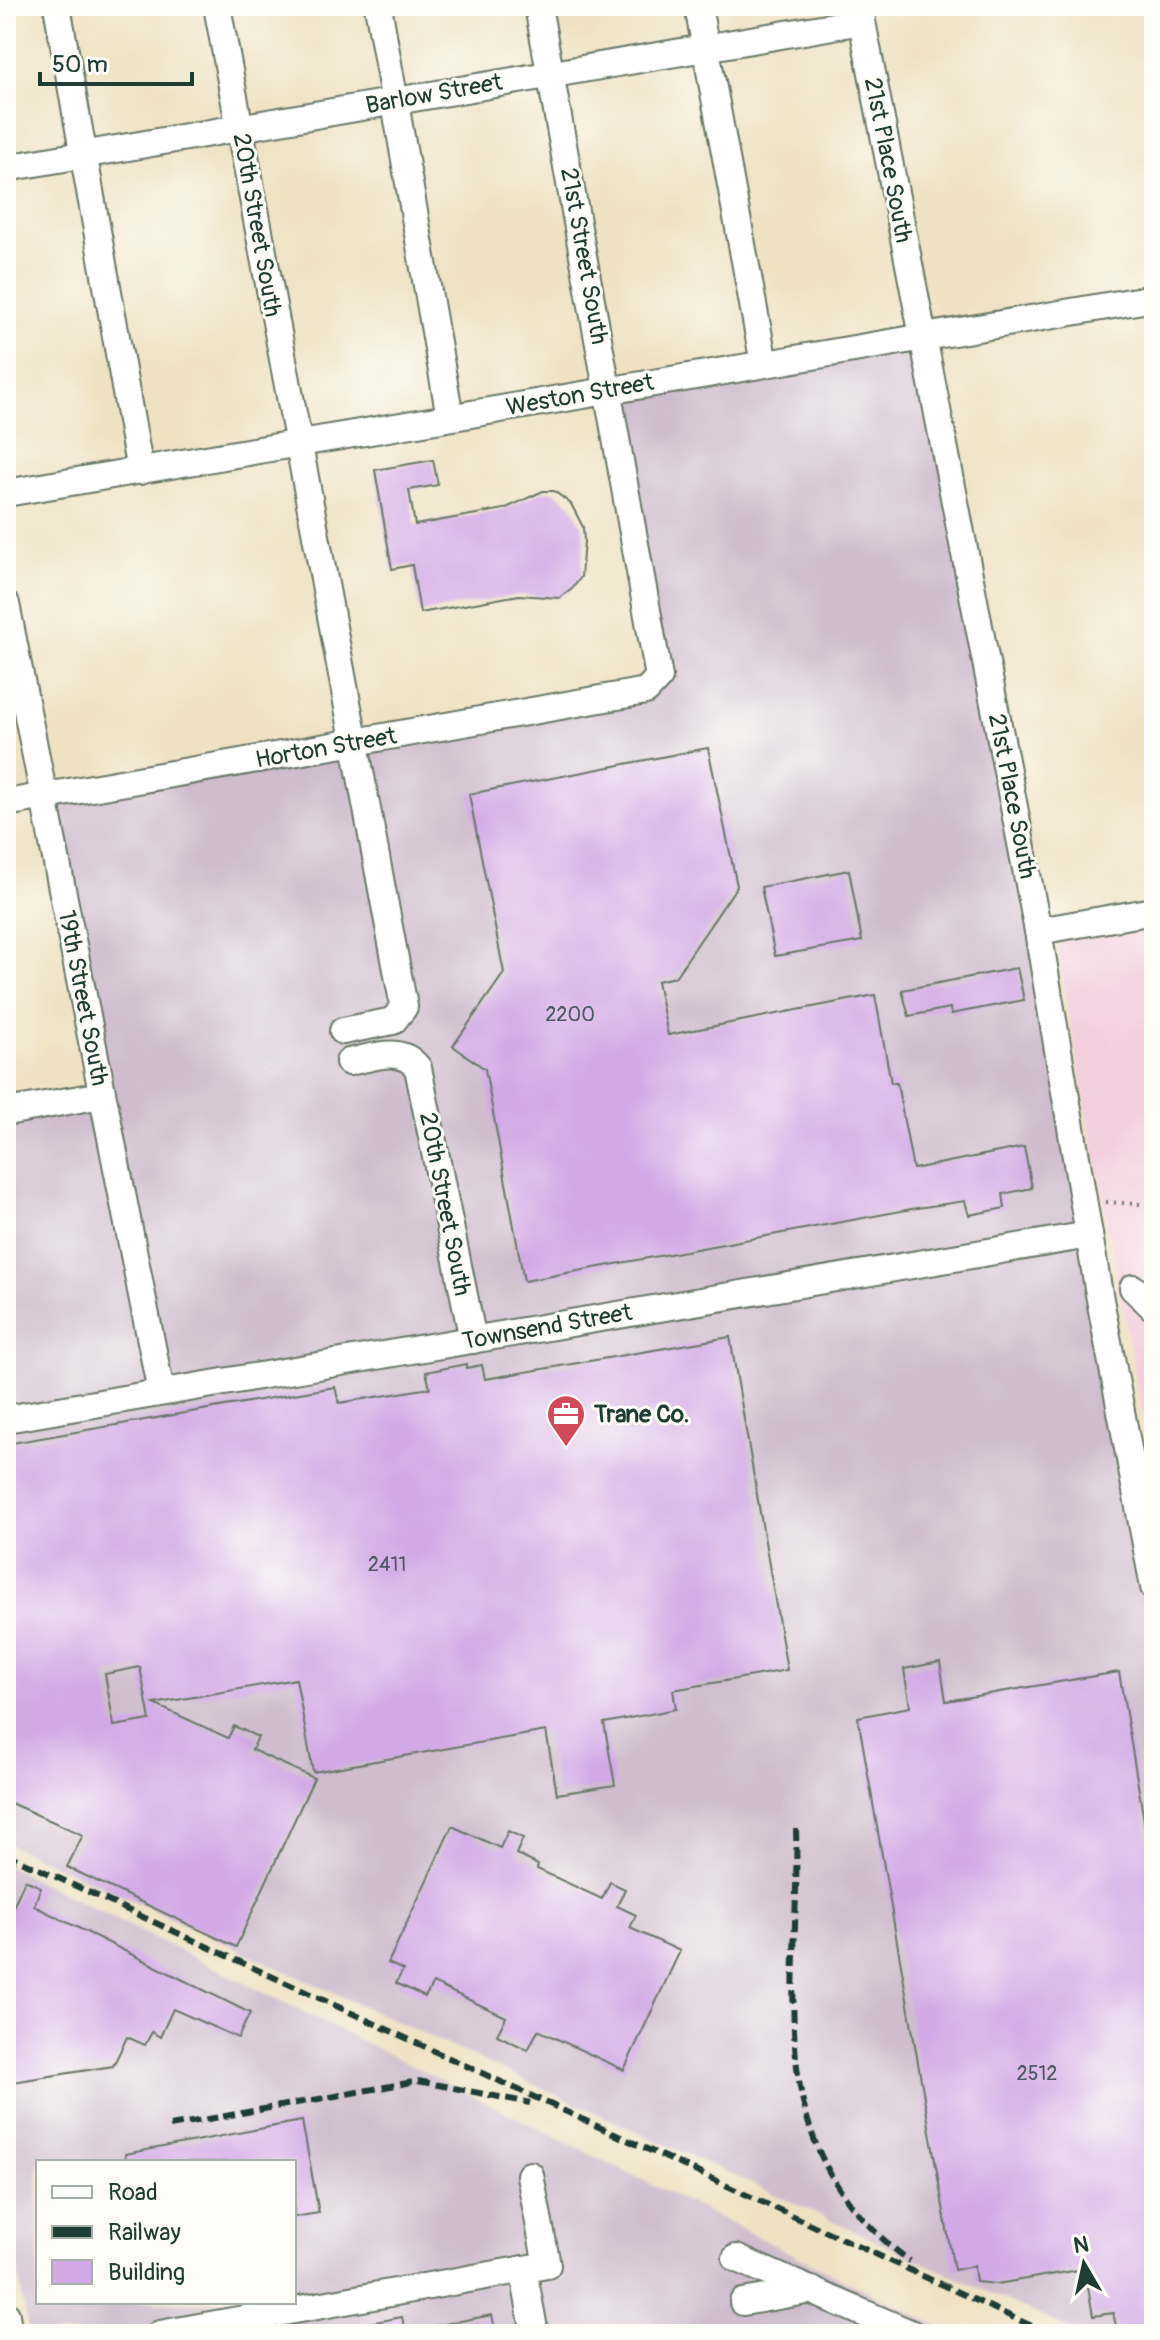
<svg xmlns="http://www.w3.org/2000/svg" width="1160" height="2340" font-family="Pangolin,sans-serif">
	<rect width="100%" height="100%" fill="#fdfcf7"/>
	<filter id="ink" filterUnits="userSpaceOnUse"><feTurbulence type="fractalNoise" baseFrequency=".0125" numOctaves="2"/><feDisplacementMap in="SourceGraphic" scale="16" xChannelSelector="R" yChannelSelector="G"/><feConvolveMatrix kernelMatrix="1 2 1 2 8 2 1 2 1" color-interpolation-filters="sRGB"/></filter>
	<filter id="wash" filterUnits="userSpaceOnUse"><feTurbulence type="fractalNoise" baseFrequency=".006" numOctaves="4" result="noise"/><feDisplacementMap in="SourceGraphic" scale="32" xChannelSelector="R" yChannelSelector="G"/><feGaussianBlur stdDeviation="1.8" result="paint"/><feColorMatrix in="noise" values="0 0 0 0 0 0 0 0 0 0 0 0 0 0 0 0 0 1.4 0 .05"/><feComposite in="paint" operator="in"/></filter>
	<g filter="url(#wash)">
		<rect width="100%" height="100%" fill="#efe2c3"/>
		<!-- built -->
		<polygon fill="#f3cfde" points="1154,923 1154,1425 1145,1427 1057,951 1060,939"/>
		<!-- industrial -->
		<g fill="#cfbdce" fill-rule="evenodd">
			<polygon points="921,338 1154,1603 1154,2334 1080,2334 6,1843 6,1112 101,1096 43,797 659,677 608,391"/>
			<path d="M6,1865l948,469h-925l-23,-126zM38,2162h256v140h-256z"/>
		</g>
		<g id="blocks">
			<!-- building -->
			<g fill="#d2a9e6" fill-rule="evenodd">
				<polygon points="433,460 438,485 409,490 415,525 504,509 543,491 554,491 571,504 583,527 584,541 581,577 572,589 559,598 519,595 420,613 412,565 392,569 375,470"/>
				<polygon points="708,748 737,886 675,977 657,981 668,1035 875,995 891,1083 897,1083 913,1169 1024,1147 1032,1188 1003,1194 1005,1208 969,1215 965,1201 917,1208 524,1281 485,1069 453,1046 504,973 469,794"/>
				<polygon points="849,870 862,941 775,956 761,887"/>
				<polygon points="1017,968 1024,1000 951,1014 950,1008 909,1016 902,990"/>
				<path d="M730,1337l57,333 -114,20 3,19 -72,14 11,62 -58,9 -11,-63 -233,41 -17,-93 -142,25 74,34 6,-12 24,11 -6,13 62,28 -78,169 -169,-80 16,-32 -77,-34v-357l329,-57 4,16 91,-15 -4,-16 40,-8v4l16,-3 3,14zM140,1667l10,53 -36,6 -9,-52z"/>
				<polygon points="940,1662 946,1701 1119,1672 1154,1880 1154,2328 1118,2334 1113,2313 1093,2316 1085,2269 997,2284 976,2282 974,2266 954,2270 858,1717 910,1707 904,1669"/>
				<polygon points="452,1826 500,1848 508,1831 523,1838 516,1854 538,1865 537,1869 602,1899 610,1882 625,1889 617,1906 636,1915 630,1928 680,1951 624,2070 538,2030 528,2050 497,2035 506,2017 433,1983 425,1997 396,1983 403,1970 388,1963"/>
				<polygon points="25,1880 41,1887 34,1906 250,2013 238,2038 173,2009 160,2037 152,2032 145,2045 127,2037 113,2066 6,2083 6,1904 13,1907"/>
				<polygon points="302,2121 319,2213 294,2217 294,2162 126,2162 125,2154"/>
				<polygon points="492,2315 496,2334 435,2334 434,2326"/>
				<polygon points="402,2317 406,2334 355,2334 354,2326"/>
			</g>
		</g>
	</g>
	<g filter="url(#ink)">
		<use href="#blocks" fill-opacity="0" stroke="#687766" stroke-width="2"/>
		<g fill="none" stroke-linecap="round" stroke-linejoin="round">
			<!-- minor casing -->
			<g stroke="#687766" stroke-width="30">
				<g id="minor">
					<polyline points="57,6 140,471"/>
					<polyline points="217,6 404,1007 393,1021 343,1031"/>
					<polyline points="378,6 450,417"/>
					<polyline points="698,6 764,364"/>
					<polyline points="859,6 1038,931 1099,1294 1154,1587"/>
					<polyline points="6,168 862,21"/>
					<polyline points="6,493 1154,298"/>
					<polyline points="6,604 161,1392"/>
					<polyline points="6,803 646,691 659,677 538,6"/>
					<polyline points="1038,931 1154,911"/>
					<path d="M349,1062c25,-5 52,-17 69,6l55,272"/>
					<polyline points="6,1112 102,1095"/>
					<polyline points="1133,1288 1154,1308"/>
					<polyline points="6,1419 1089,1235"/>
					<polyline points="736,2258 912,2334"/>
					<polyline points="523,2269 535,2334"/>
					<polyline points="743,2302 812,2290"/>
					<polyline points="6,2315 9,2334"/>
					<polyline points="160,2334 547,2265 530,2175"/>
				</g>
			</g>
			<!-- path -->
			<polyline stroke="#687766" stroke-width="4" stroke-dasharray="2 6" stroke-linecap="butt" points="1106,1202 1154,1205"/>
			<!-- minor -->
			<use href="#minor" stroke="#fff" stroke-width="26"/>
			<!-- rail -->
			<g stroke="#1f3d34" stroke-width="6" stroke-dasharray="12 6" stroke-linecap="butt">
				<path d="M796,1829c5,166 -41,318 114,432"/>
				<polyline points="6,1854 1049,2334"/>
				<polyline points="170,2126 418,2081 530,2103"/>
			</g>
		</g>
	</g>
	<!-- icons -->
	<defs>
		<g id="office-pin" transform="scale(2)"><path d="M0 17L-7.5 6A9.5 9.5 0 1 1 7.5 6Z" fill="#d1495b" stroke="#fdfcf7"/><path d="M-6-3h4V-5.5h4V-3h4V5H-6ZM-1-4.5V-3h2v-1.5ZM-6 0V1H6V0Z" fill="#fff"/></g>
	</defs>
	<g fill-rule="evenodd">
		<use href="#office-pin" x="566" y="1414"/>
	</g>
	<g text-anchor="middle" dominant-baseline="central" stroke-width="6" stroke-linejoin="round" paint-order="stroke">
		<!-- number labels -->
		<g font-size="20" fill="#4c5860">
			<text x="570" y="1014">2200</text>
			<text x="387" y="1564">2411</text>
			<text x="1037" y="2073">2512</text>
		</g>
		<!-- street labels -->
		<g font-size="24" fill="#1f3d34" stroke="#fdfcf7">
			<text transform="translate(434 94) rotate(-10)">Barlow Street</text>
			<text transform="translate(888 160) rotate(79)">21st Place South</text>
			<text transform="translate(257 225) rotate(80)">20th Street South</text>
			<text transform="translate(584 256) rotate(80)">21st Street South</text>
			<text transform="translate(580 395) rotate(-10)">Weston Street</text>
			<text transform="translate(326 748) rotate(-10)">Horton Street</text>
			<text transform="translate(1012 796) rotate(79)">21st Place South</text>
			<text transform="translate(83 998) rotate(79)">19th Street South</text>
			<text transform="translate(445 1204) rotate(79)">20th Street South</text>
			<text transform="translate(547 1327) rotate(-10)">Townsend Street</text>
		</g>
		<!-- poi labels -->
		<g font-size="24" font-weight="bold" fill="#1f3d34" stroke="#fdfcf7" text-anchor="start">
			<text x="594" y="1414">Trane Co.</text>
		</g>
	</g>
	<!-- margin -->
	<rect width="1160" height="2340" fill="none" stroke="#fdfcf7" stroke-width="32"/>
	<!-- legend -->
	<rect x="36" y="2160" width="260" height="144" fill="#fdfcf7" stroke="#a4b0a9" stroke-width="2"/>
	<rect x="52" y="2186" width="40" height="12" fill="#ffffff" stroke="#a4b0a9" stroke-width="2"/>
	<text x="108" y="2200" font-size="24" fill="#1f3d34">Road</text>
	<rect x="52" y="2226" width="40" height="12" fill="#1f3d34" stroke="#a4b0a9" stroke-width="2"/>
	<text x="108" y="2240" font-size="24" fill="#1f3d34">Railway</text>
	<rect x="52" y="2260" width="40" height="24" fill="#d2a9e6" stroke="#a4b0a9" stroke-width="2"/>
	<text x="108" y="2280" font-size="24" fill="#1f3d34">Building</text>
	<!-- north arrow -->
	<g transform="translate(1084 2264) rotate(351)" stroke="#fdfcf7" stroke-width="6" paint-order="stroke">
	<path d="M0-6L14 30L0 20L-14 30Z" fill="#1f3d34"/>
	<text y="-12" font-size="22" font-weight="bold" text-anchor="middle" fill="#1f3d34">N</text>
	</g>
	<!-- scale -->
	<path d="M40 72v12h152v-12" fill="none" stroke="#1f3d34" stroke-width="4"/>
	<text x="52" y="72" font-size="24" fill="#1f3d34" stroke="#fdfcf7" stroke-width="6" paint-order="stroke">50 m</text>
</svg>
